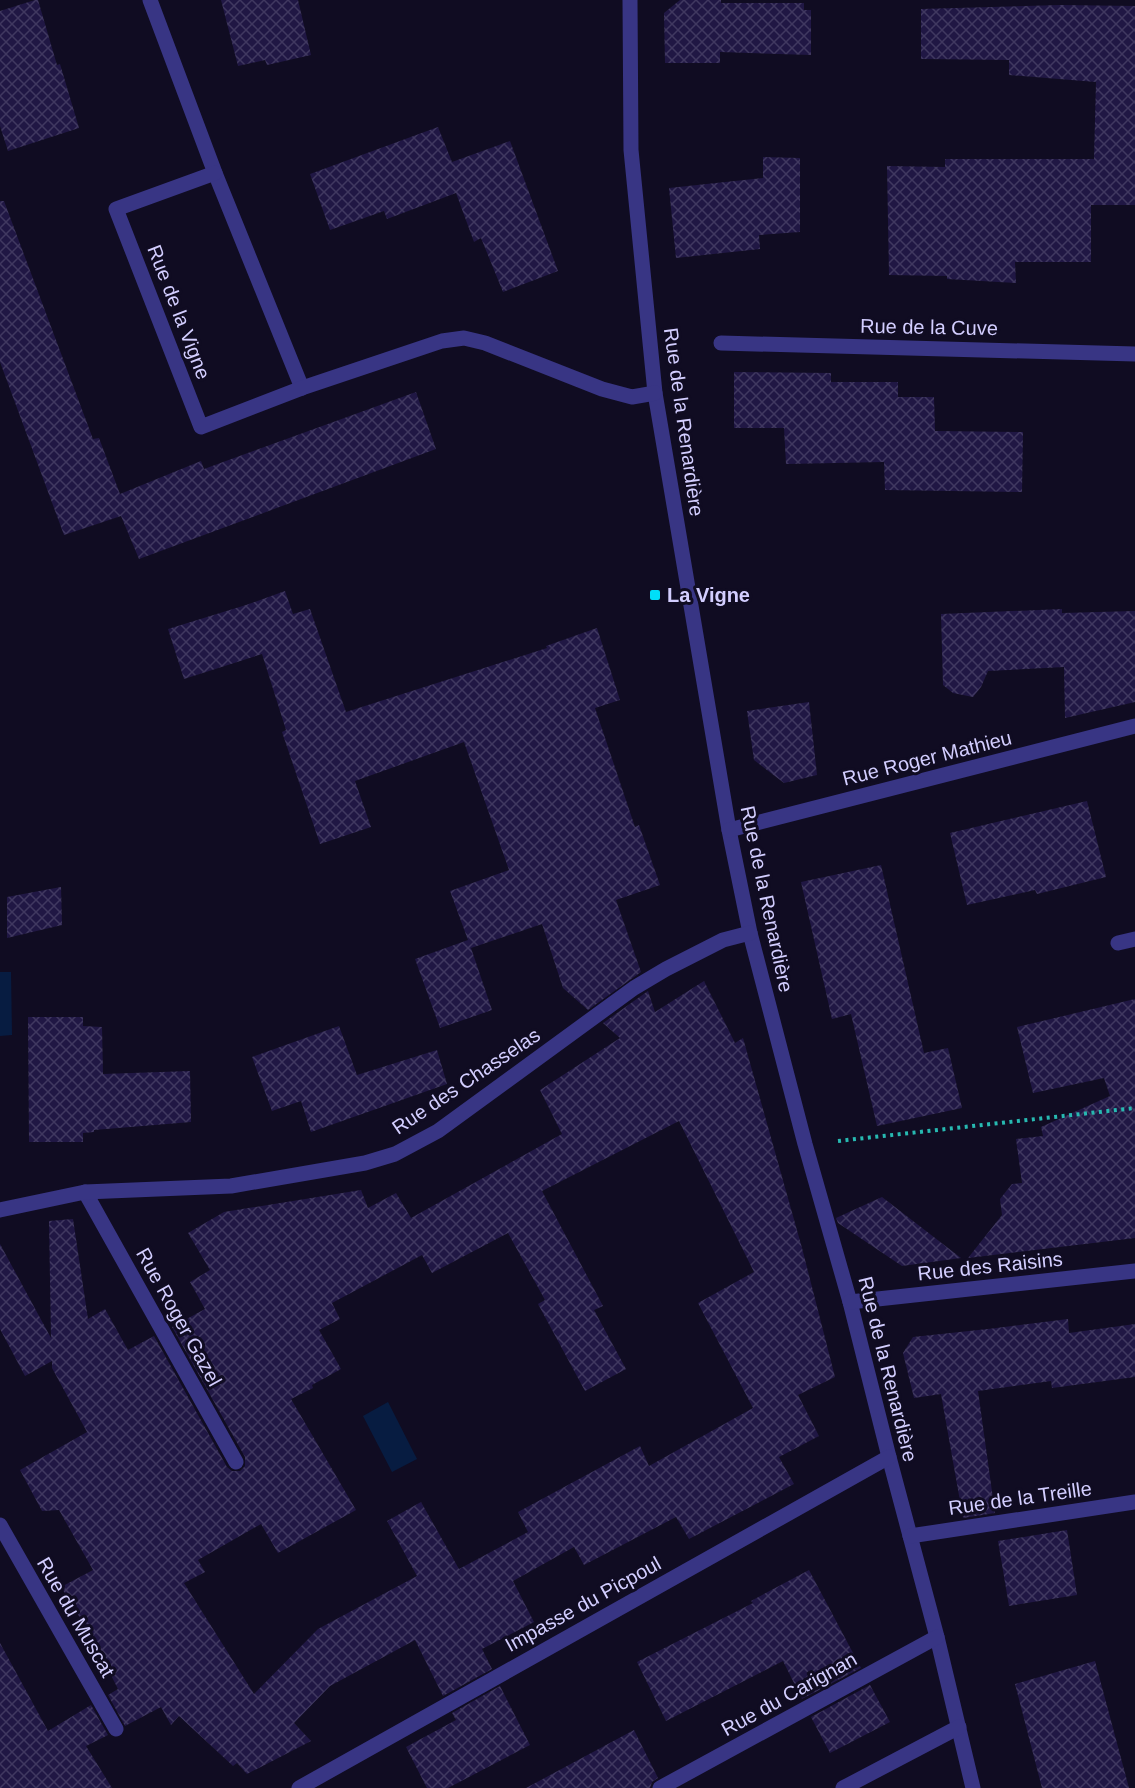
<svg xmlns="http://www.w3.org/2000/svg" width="1135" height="1788" font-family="Arial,sans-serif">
	<defs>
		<pattern id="building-cross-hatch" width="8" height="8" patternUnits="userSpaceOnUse" patternTransform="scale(1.5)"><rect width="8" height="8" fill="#201744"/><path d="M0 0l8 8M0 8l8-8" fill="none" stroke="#403860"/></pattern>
	</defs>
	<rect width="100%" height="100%" fill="#100c22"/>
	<!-- water -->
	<g fill="#071c41">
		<polygon points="0,972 11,972 12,1035 0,1036"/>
		<polygon points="388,1402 417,1459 392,1472 363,1416"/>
	</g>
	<!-- building -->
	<g fill="url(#building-cross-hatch)" fill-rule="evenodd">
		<polygon points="35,0 38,0 57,65 60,64 79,128 8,151 0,126 0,11"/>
		<polygon points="221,0 298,0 311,55 267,65 265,60 238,66"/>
		<polygon points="680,0 721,0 721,3 804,3 804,10 811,10 811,55 720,52 720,63 665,63 664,13"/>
		<polygon points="1060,5 1135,6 1135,205 1091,205 1091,262 1015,262 1016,283 947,279 947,276 889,275 887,166 945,167 945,159 1094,159 1096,82 1009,75 1009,60 921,59 921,9"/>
		<polygon points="438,127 452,162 510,141 558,271 503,292 481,238 474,242 456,193 387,219 384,211 330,230 310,174"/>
		<polygon points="763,157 800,158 800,232 759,235 760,249 676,258 669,188 763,178"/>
		<polygon points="0,201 4,201 93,439 99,438 120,494 201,461 204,469 416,392 436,449 139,559 121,516 64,535 0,362"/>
		<polygon points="734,372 831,373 831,382 898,382 898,397 934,397 935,431 1023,432 1022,492 885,490 884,462 786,464 784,428 734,428"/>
		<polygon points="285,591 293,614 310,609 346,712 547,648 546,646 597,628 620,700 595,708 635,827 639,825 660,885 616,900 641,972 588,1010 563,988 542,924 471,948 492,1010 440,1028 415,959 468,940 450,891 509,870 464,742 355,781 371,827 320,844 282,732 286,730 262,654 184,679 168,629 246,605"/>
		<polygon points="1062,609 1062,613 1135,611 1135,702 1065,718 1064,667 988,671 981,687 973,697 953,693 943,685 941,614"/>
		<polygon points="809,702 817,775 784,783 754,760 747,711"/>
		<polygon points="1087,801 1106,877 1037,894 1035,890 967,905 950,833"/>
		<polygon points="881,865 924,1053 948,1048 962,1108 877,1126 851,1014 832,1019 801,882"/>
		<polygon points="61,887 62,925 7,938 7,897"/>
		<path d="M704,981l31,62 8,-5 59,210 33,129 -37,18 21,41 -40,21 15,27 -105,55 -13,-22 -92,48 -10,-18 -61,34 21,41 -52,27 10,20 -49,27 -28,-56 -85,46 -36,37 17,18 -64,33 -10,-11 -4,3 -54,-50 -8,9 -10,-18 -36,19 -17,-31 10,-6 -27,-53 -30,-49 32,-17 -34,-60 -17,1 -22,-41 67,-38 -35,-64v-7l-27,15 -25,-47v-85l51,94 -2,-117 24,-2 15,100 17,-10 23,41 26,-14 73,131 5,4h8l5,-5v-9l-73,-130 33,-18 -15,-27 20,-12 -22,-37 36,-21 137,-22 7,18 28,-15 15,25 151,-84 -22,-44 80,-52 -17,-15 45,-32 7,21zM679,1121l75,151 -56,31 55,105 -104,58 -9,-20 -122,66 10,20 -69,37 -38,-67 -34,19 30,55 -99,53 -64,65 -70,-111 21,-11 -7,-12 63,-36 17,29 78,-43 -65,-111 22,-11 -1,-3 29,-16 -22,-39 21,-11 -8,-16 90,-48 10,18 76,-40 37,67 -7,4 47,87 41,-22 -32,-59 9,-4 -61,-115z"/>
		<polygon points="1135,999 1135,1238 968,1258 1002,1215 1000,1199 1012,1184 1022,1183 1016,1139 1043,1136 1041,1127 1110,1096 1104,1078 1033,1093 1017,1027"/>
		<polygon points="28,1017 83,1017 83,1026 102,1027 103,1074 190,1071 191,1122 94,1130 94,1132 83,1133 83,1142 29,1142"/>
		<polygon points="339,1026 357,1075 437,1050 447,1084 311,1132 301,1101 272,1111 252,1057"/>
		<polygon points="882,1197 961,1258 902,1266 838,1223 836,1218"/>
		<polygon points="1068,1319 1069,1333 1135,1324 1135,1377 1052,1388 1051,1381 978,1391 995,1513 963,1518 941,1394 914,1398 903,1353 913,1337 997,1328 996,1328"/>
		<polygon points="1067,1530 1077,1595 1009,1606 998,1541"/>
		<polygon points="809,1570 861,1668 802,1699 783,1661 666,1721 637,1662 753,1603 751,1601"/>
		<polygon points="0,1643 48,1731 91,1705 108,1735 86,1746 112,1788 0,1788"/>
		<polygon points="1095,1661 1129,1788 1042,1788 1015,1684"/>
		<polygon points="870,1685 890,1722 830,1753 811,1717"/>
		<polygon points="500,1686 530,1745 448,1788 427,1788 406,1747 456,1720 452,1713"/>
		<polygon points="634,1730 658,1778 652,1782 650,1788 526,1788"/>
	</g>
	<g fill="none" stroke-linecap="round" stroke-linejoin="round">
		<!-- path -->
		<polyline stroke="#27b9b1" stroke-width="4" stroke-dasharray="3 4.5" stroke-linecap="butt" points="838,1141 1135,1108"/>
		<!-- minor -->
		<g stroke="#383584" stroke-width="15">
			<polyline points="150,0 215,173 302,388"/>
			<polyline points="630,0 631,150 655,393 729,830 750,933 805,1144 850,1302 889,1457 937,1637 973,1788"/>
			<polyline points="215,173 116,209 201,427 302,388 442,341 464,338 485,343 602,389 632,397 655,393"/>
			<polyline points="721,343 1135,354"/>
			<polyline points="729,830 1135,726"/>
			<polyline points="1118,943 1135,939"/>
			<polyline points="85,1192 236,1462"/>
			<polyline points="0,1210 85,1192 231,1186 365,1163 395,1154 438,1131 634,988 666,969 723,940 750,933"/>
			<polyline points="850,1302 1135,1271"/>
			<polyline points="0,1525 116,1729"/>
			<polyline points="910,1536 1135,1502"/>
			<polyline points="299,1788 889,1457"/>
			<polyline points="660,1788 937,1637"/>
			<polyline points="843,1788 959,1727"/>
		</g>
	</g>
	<!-- markers -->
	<rect fill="#00dff9" stroke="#100c22" stroke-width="2" x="649" y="589" width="12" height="12" rx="3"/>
	<g text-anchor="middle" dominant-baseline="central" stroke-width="6" stroke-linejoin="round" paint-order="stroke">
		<!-- street labels -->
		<g font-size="20" fill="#d3ceff" stroke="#100c22">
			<text transform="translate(179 312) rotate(69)">Rue de la Vigne</text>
			<text transform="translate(929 327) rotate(1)">Rue de la Cuve</text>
			<text transform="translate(684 422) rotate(82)">Rue de la Renardière</text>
			<text transform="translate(927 758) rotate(-14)">Rue Roger Mathieu</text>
			<text transform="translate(767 899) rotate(78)">Rue de la Renardière</text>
			<text transform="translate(466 1081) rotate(-34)">Rue des Chasselas</text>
			<text transform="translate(990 1266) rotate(-6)">Rue des Raisins</text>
			<text transform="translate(179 1317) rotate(61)">Rue Roger Gazel</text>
			<text transform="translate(888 1369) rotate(76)">Rue de la Renardière</text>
			<text transform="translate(1020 1498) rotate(-8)">Rue de la Treille</text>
			<text transform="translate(583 1604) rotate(-29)">Impasse du Picpoul</text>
			<text transform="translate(76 1617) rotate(60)">Rue du Muscat</text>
			<text transform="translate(789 1694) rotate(-29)">Rue du Carignan</text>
		</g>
		<!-- poi labels -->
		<g font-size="20" font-weight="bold" fill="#d3ceff" stroke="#100c22" text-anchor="start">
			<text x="667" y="595">La Vigne</text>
		</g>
	</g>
</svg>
